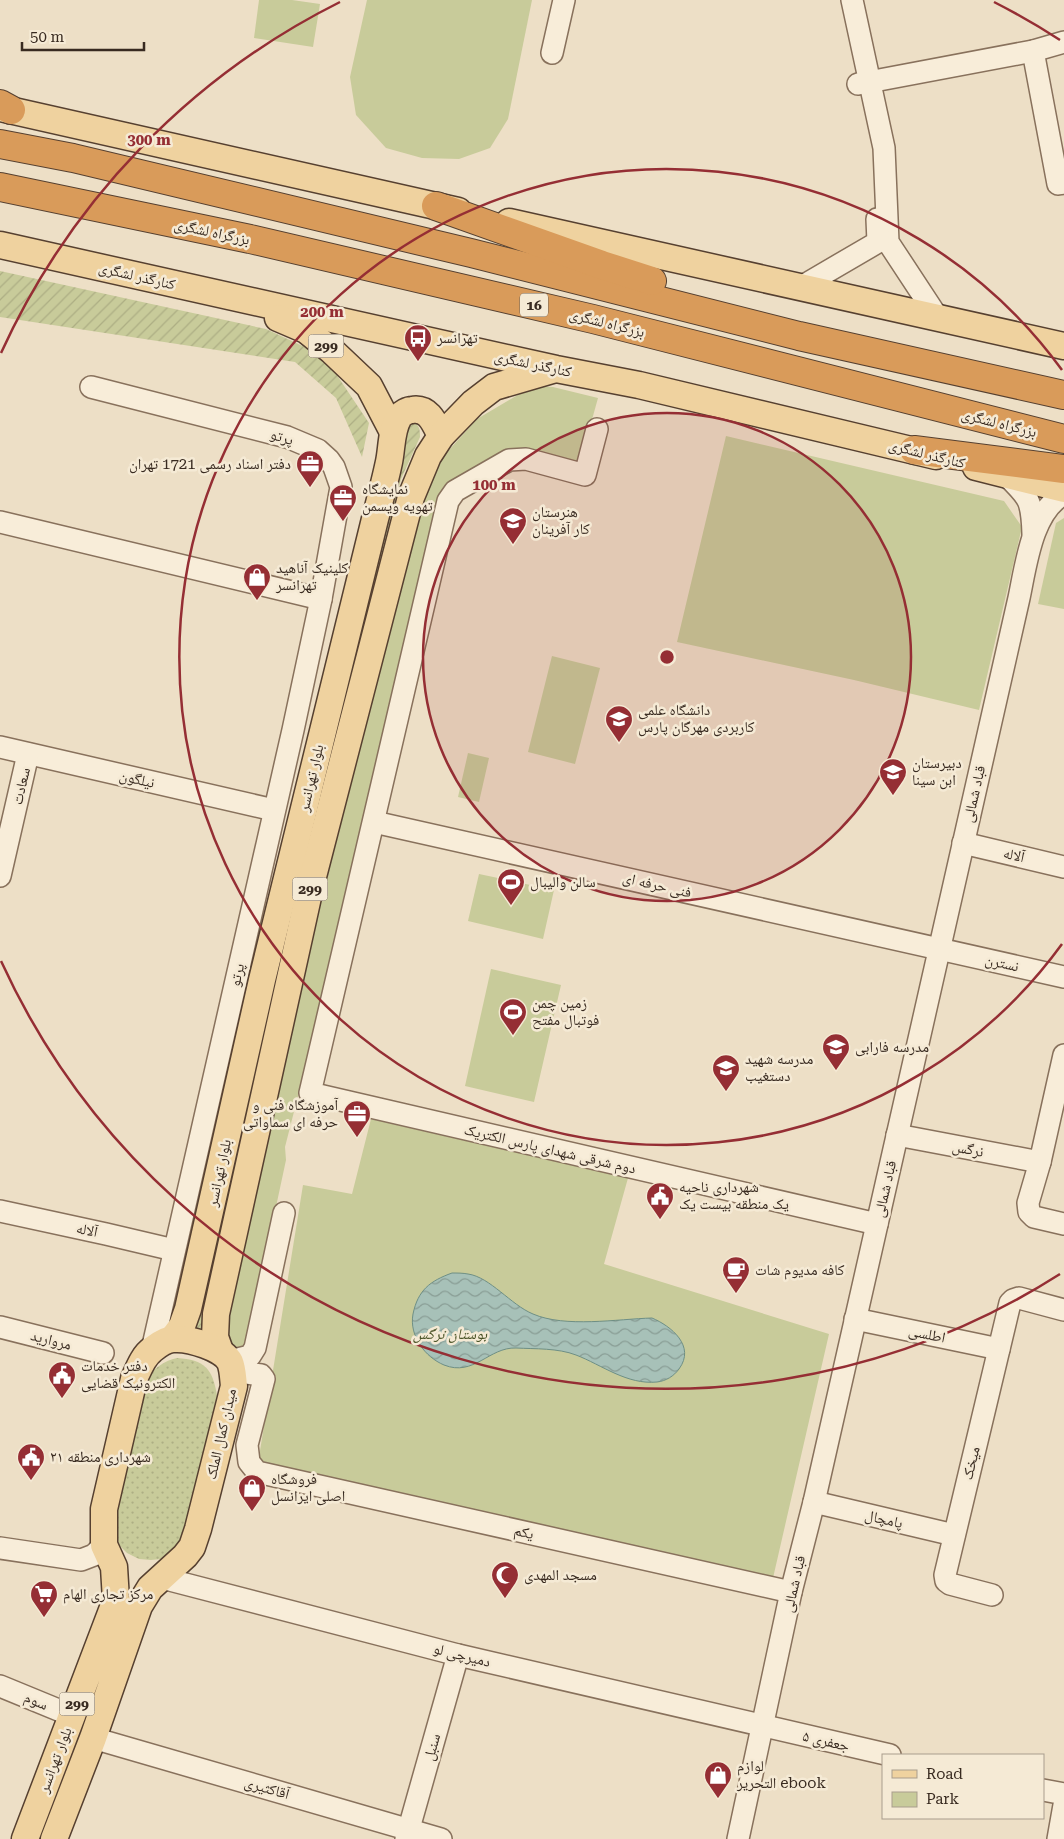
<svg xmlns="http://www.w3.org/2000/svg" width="1064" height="1839" font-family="'Roboto Serif','Noto Naskh Arabic',serif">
	<defs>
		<pattern id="grass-dots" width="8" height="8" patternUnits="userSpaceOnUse" patternTransform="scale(1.25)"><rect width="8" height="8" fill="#c8cb9a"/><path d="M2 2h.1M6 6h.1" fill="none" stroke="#adae84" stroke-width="1.8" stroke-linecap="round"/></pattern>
		<pattern id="garden-furrows" width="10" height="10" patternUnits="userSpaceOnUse" patternTransform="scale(1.25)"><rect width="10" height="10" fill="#c8cb9a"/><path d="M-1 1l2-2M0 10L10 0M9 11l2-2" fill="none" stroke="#adae84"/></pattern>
		<pattern id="water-waves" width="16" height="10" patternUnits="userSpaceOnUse" patternTransform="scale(1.25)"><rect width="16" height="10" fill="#a7c1b8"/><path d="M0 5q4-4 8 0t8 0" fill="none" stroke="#899d95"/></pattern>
	</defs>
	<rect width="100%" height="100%" fill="#eddfc6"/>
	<!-- grass -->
	<path fill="url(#grass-dots)" d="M177,1358c28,2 35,10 40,37l-32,140 -12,18 -12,6 -10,1 -12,-1 -12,-6 -10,-10 -5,-27 35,-139c9,-10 17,-16 30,-19z"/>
	<!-- park -->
	<g fill="#c8cb9a">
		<polygon points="259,0 292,0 320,4 313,47 254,38"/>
		<polygon points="367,0 532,0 508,119 490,148 459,159 422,158 386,148 356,115 350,77"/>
		<polygon points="533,386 553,387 598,398 578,470 524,455 454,485 285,1147 286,1160 255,1305 243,1348 240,1351 228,1344 222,1321 257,1160 420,482 477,419"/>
		<polygon points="726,436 1004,501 1022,527 979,710 854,680 677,642"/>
		<polygon points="1064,518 1064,609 1038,604 1056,523"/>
		<polygon points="552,656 600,668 575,764 528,752"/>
		<polygon points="468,753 489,758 479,802 458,797"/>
		<polygon points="479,874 554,890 543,939 468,921"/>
		<polygon points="491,969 561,985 534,1102 465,1086"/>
		<polygon points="371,1119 628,1178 604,1264 829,1334 773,1578 589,1535 265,1467 258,1463 303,1185 352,1194"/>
	</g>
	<!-- garden -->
	<g fill="url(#garden-furrows)">
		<polygon points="0,271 266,329 324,356 369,423 362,457 336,398 295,362 0,317"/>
		<path d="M410,423h5c5,4 5,8 5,14l-19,42 -52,214 -145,632 -3,5h-7l11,-57 200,-839z"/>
	</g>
	<!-- water -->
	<path fill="url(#water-waves)" stroke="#6e8f85" d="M452,1273c5,0 11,0 16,1 22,3 43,31 65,40 32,14 85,5 119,4 19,8 44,28 27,51 -5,7 -13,12 -22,13 -30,3 -55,-17 -81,-27 -18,-7 -41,-6 -60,-7 -27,-1 -42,29 -72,17 -19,-8 -35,-29 -31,-51 5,-24 17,-33 39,-41z"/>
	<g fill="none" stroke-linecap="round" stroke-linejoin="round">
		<!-- minor casing -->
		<g stroke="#88715c" stroke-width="24">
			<g id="minor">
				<polyline points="852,0 884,148 888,242 938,318"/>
				<polyline points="1033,51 1058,184 1064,183"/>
				<polyline points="552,53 564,0"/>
				<polyline points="858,84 1033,51 1064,42"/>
				<polyline points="801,287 878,242 877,219"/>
				<polyline points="91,387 287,437 318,450 329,460 334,467 341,487 321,599 293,730 152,1350"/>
				<polyline points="597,429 585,475 526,459 509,460 455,491 448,501 310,1093 877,1224"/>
				<path d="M1006,475c24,23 26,26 27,59"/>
				<polyline points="0,522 321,599"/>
				<polyline points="0,747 274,810"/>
				<polyline points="374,822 1064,977"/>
				<polyline points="963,843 1064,867"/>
				<polyline points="0,876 28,754"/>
				<polyline points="1064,1055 1040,1162 1028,1203 1029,1212 1034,1217 1064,1224"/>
				<polyline points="897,1135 1040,1162"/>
				<polyline points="0,1211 106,1234 174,1250"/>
				<polyline points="855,1319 999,1349"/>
				<polyline points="0,1327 103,1353"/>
				<polyline points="230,1361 250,1356 255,1348 284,1213"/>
				<polyline points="233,1371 261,1375 264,1379 247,1445 249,1462 257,1472 791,1592"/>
				<polyline points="814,1502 954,1535"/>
				<polyline points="0,1548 81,1560 94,1555 104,1545"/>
				<polyline points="162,1578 458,1655 890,1755"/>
				<polyline points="992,1595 950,1584 946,1581 945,1575 1010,1303 1013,1300 1019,1298 1064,1310"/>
				<polyline points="0,1686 73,1716"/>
				<polyline points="93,1738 441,1839"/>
				<polyline points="1043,1790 1064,1794"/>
				<polyline points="406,1839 458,1655"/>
				<path d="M738,1839l53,-247 23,-90 205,-904c7,-33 13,-87 45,-104"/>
				<polyline points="1058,1839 1064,1805"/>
			</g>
		</g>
		<!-- major casing -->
		<g stroke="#564030" stroke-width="29">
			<g id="major">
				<polyline points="0,108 458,211"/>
				<polyline points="509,222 1064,346"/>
				<polyline points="0,245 556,369 639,385 936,456"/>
				<polyline points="278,318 306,330 332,351 369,386 393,432"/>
				<polyline points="976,467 1064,489"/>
				<path d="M173,1338l9,-12 6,-17 74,-329 113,-461c5,-19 10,-38 14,-57 3,-14 2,-32 10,-45 3,-4 9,-7 13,-7 17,-3 23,14 29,26"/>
				<polyline points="220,1351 215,1337 216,1314 310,888 411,497 428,456 441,436 473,403 494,387 552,370"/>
				<path d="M25,1839l91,-239 -2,-33 -10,-22v-36l30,-130c5,-11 9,-23 19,-30 5,-4 14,-10 21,-10 15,-1 49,9 56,23 3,7 3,16 4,24l-36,143 -6,18 -7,9 -35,32 -11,18 -46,132 -39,101"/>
			</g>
		</g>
		<!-- highway casing -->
		<g stroke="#564030" stroke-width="30">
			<g id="highway">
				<polyline points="0,104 11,110"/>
				<polyline points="0,144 73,158 471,253 799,336 1064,395"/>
				<polyline points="0,187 250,239 593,319 1064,439"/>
				<polyline points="436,206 602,265 652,281"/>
				<polyline points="914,450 1064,469"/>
			</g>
		</g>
		<!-- minor -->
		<use href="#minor" stroke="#f8edd9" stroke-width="21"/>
		<!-- major -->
		<use href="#major" stroke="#efd29f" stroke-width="26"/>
		<!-- highway -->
		<use href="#highway" stroke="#d99b5a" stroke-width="28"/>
	</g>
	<!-- distance rings -->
	<circle cx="667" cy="657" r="244" fill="#952e34" fill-opacity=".12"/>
	<g fill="none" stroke="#952e34" stroke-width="2.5">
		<circle cx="667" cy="657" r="244"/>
		<path d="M1062 944A488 488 0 1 1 1062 370"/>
		<path d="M1060 1274A732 732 0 0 1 1 961M1 353A732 732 0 0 1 340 2M994 2A732 732 0 0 1 1060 40"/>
	</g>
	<!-- icons -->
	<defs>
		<g id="bus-pin" transform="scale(1.4375)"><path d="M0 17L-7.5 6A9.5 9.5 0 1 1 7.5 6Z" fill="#952e34" stroke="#f5ead5"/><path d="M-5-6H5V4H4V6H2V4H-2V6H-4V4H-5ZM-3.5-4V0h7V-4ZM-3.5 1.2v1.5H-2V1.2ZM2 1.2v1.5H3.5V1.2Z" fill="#fff"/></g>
		<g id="office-pin" transform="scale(1.4375)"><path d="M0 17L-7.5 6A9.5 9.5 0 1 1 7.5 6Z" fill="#952e34" stroke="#f5ead5"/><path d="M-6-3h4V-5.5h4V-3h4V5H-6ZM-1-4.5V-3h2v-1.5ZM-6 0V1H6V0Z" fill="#fff"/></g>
		<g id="school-pin" transform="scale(1.4375)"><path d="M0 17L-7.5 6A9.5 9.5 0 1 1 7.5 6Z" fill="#952e34" stroke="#f5ead5"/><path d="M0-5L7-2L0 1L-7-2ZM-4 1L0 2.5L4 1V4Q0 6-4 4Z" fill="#fff"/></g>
		<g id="shop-pin" transform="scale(1.4375)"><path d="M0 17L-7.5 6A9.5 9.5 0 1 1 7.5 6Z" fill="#952e34" stroke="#f5ead5"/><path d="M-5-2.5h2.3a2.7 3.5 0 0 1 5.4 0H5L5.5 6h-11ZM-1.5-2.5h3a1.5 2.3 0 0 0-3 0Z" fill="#fff"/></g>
		<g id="university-pin" transform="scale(1.4375)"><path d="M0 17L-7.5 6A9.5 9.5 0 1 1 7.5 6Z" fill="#952e34" stroke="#f5ead5"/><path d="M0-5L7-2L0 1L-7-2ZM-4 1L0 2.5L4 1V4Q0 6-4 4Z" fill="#fff"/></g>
		<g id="stadium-pin" transform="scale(1.4375)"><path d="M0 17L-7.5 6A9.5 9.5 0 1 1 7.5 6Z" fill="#952e34" stroke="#f5ead5"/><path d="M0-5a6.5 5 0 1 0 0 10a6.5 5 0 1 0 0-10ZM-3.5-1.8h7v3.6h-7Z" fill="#fff"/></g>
		<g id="civic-pin" transform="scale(1.4375)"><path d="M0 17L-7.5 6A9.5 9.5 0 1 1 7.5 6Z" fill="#952e34" stroke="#f5ead5"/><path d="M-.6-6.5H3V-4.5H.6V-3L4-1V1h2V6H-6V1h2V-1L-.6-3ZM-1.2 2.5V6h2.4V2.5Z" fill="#fff"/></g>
		<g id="cafe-pin" transform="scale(1.4375)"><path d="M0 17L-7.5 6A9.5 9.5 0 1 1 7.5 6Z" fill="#952e34" stroke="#f5ead5"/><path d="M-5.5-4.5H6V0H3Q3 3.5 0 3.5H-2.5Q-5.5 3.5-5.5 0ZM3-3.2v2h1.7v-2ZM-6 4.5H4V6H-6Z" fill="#fff"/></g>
		<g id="mosque-pin" transform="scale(1.4375)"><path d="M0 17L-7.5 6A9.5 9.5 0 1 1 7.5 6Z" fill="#952e34" stroke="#f5ead5"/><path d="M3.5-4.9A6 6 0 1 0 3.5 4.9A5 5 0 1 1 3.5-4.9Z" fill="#fff"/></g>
		<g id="supermarket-pin" transform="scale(1.4375)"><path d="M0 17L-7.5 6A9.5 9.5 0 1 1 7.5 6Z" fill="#952e34" stroke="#f5ead5"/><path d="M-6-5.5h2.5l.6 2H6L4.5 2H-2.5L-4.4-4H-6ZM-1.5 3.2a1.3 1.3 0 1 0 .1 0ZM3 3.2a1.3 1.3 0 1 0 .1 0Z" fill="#fff"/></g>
	</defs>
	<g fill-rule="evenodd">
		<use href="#bus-pin" x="418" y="338"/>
		<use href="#office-pin" x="310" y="464"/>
		<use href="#office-pin" x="343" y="498"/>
		<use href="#school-pin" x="513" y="521"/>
		<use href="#shop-pin" x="257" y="577"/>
		<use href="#university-pin" x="619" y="719"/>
		<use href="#school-pin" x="893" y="772"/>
		<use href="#stadium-pin" x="511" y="882"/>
		<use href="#stadium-pin" x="513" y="1012"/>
		<use href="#school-pin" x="836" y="1047"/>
		<use href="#school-pin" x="726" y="1068"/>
		<use href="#office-pin" x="357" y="1114"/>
		<use href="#civic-pin" x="660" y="1196"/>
		<use href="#cafe-pin" x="736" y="1270"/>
		<use href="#civic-pin" x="62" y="1375"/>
		<use href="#civic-pin" x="31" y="1457"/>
		<use href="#shop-pin" x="252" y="1488"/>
		<use href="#mosque-pin" x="505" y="1575"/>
		<use href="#supermarket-pin" x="44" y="1594"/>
		<use href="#shop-pin" x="718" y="1775"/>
	</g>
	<g text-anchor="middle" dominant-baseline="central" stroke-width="5" stroke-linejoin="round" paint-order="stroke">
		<!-- shield labels -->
		<g fill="#f5ead5" stroke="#716456" stroke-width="1">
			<rect x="520" y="293.5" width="28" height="23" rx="4"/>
			<rect x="308.5" y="334.5" width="35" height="23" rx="4"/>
			<rect x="292.5" y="877.5" width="35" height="23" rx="4"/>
			<rect x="59.5" y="1692.5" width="35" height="23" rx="4"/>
		</g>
		<g font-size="14" font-weight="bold" fill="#382a20">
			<text x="534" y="305">16</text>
			<text x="326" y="346">299</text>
			<text x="310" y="889">299</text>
			<text x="77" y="1704">299</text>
		</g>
		<!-- street labels -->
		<g font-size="15" fill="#382a20" stroke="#f5ead5">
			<text transform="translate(212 232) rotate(12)">بزرگراه لشگری</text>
			<text transform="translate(137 276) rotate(13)">کنارگذر لشگری</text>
			<text transform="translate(607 323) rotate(14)">بزرگراه لشگری</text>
			<text transform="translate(533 364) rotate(12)">کنارگذر لشگری</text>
			<text transform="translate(999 423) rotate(14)">بزرگراه لشگری</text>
			<text transform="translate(282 437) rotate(17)">پرتو</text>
			<text transform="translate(927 454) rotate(14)">کنارگذر لشگری</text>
			<text transform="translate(311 778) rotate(-77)">بلوار تهرانسر</text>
			<text transform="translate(137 779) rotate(13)">نیلگون</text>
			<text transform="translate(21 786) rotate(-77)">سعادت</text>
			<text transform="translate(974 794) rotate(-77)">قباد شمالی</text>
			<text transform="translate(1014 855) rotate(13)">آلاله</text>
			<text transform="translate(657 885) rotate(13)">فنی حرفه ای</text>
			<text transform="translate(1002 963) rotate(13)">نسترن</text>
			<text transform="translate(237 975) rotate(-77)">پرتو</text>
			<text transform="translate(550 1149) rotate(13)">دوم شرقی شهدای پارس الکتریک</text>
			<text transform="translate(968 1149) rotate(11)">نرگس</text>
			<text transform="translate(219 1173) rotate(-78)">بلوار تهرانسر</text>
			<text transform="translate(885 1189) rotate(-77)">قباد شمالی</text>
			<text transform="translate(87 1230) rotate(12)">آلاله</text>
			<text transform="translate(927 1334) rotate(12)">اطلسی</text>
			<text transform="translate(51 1340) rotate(14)">مروارید</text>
			<text transform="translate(221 1434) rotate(-77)">میدان کمال الملک</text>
			<text transform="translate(971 1463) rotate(-76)">میخک</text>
			<text transform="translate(884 1519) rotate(13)">پامچال</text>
			<text transform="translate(524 1532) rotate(13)">یکم</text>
			<text transform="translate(794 1584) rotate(-77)">قباد شمالی</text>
			<text transform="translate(462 1655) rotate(14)">دمیرچی لو</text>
			<text transform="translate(36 1701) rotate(22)">سوم</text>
			<text transform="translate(826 1741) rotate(13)">جعفری ۵</text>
			<text transform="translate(432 1747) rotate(-74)">سنبل</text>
			<text transform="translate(55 1760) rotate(-69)">بلوار تهرانسر</text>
			<text transform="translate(267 1788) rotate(16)">آقاکثیری</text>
		</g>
		<!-- poi labels -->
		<g font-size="15" fill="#382a20" stroke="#f5ead5" text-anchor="start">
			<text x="437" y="338">تهرانسر</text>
			<text x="291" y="464" text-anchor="end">دفتر اسناد رسمی 1721 تهران</text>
			<text x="362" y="489">نمایشگاه<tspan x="362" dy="17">تهویه ویسمن</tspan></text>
			<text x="532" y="512">هنرستان<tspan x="532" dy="17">کار آفرینان</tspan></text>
			<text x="276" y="568">کلینیک آناهید<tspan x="276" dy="17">تهرانسر</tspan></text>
			<text x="638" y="710">دانشگاه علمی<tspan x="638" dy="17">کاربردی مهرگان پارس</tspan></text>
			<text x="912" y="763">دبیرستان<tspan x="912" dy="17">ابن سینا</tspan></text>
			<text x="530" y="882">سالن والیبال</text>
			<text x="532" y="1003">زمین چمن<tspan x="532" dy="17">فوتبال مفتح</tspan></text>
			<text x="855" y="1047">مدرسه فارابی</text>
			<text x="745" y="1059">مدرسه شهید<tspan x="745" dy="17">دستغیب</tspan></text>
			<text x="338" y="1105" text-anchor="end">آموزشگاه فنی و<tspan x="338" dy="17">حرفه ای سماواتی</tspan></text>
			<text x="679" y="1187">شهرداری ناحیه<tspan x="679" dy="17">یک منطقه بیست یک</tspan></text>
			<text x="755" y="1270">کافه مدیوم شات</text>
			<text x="81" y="1366">دفتر خدمات<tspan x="81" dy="17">الکترونیک قضایی</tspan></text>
			<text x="50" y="1457">شهرداری منطقه ۲۱</text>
			<text x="271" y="1479">فروشگاه<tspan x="271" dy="17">اصلی ایرانسل</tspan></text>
			<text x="524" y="1575">مسجد المهدی</text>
			<text x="63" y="1594">مرکز تجاری الهام</text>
			<text x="737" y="1766">لوازم<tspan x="737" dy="17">التحریر ebook</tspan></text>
		</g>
		<!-- park labels -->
		<g font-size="15" font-style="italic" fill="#4b5427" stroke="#f5ead5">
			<text x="450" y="1334">بوستان نرگس</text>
		</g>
	</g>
	<circle cx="667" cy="657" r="8" fill="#952e34" stroke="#f5ead5" stroke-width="2.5"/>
	<g font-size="15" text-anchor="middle" font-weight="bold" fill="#952e34" stroke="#f5ead5" stroke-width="5" stroke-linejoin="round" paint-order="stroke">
		<text x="149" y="145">300 m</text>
		<text x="322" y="317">200 m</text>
		<text x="494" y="490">100 m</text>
	</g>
	<!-- legend -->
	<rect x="882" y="1754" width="162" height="65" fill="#f5ead5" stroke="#a99d8d"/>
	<rect x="892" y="1770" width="25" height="8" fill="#efd29f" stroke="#a99d8d"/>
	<text x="926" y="1779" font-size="15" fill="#382a20">Road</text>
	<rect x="892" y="1792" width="25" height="15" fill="#c8cb9a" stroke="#a99d8d"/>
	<text x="926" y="1804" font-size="15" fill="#382a20">Park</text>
	<!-- scale -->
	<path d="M22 42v8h122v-8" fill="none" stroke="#382a20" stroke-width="2.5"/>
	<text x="30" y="42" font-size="15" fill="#382a20" stroke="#f5ead5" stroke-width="4" paint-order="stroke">50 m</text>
</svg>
